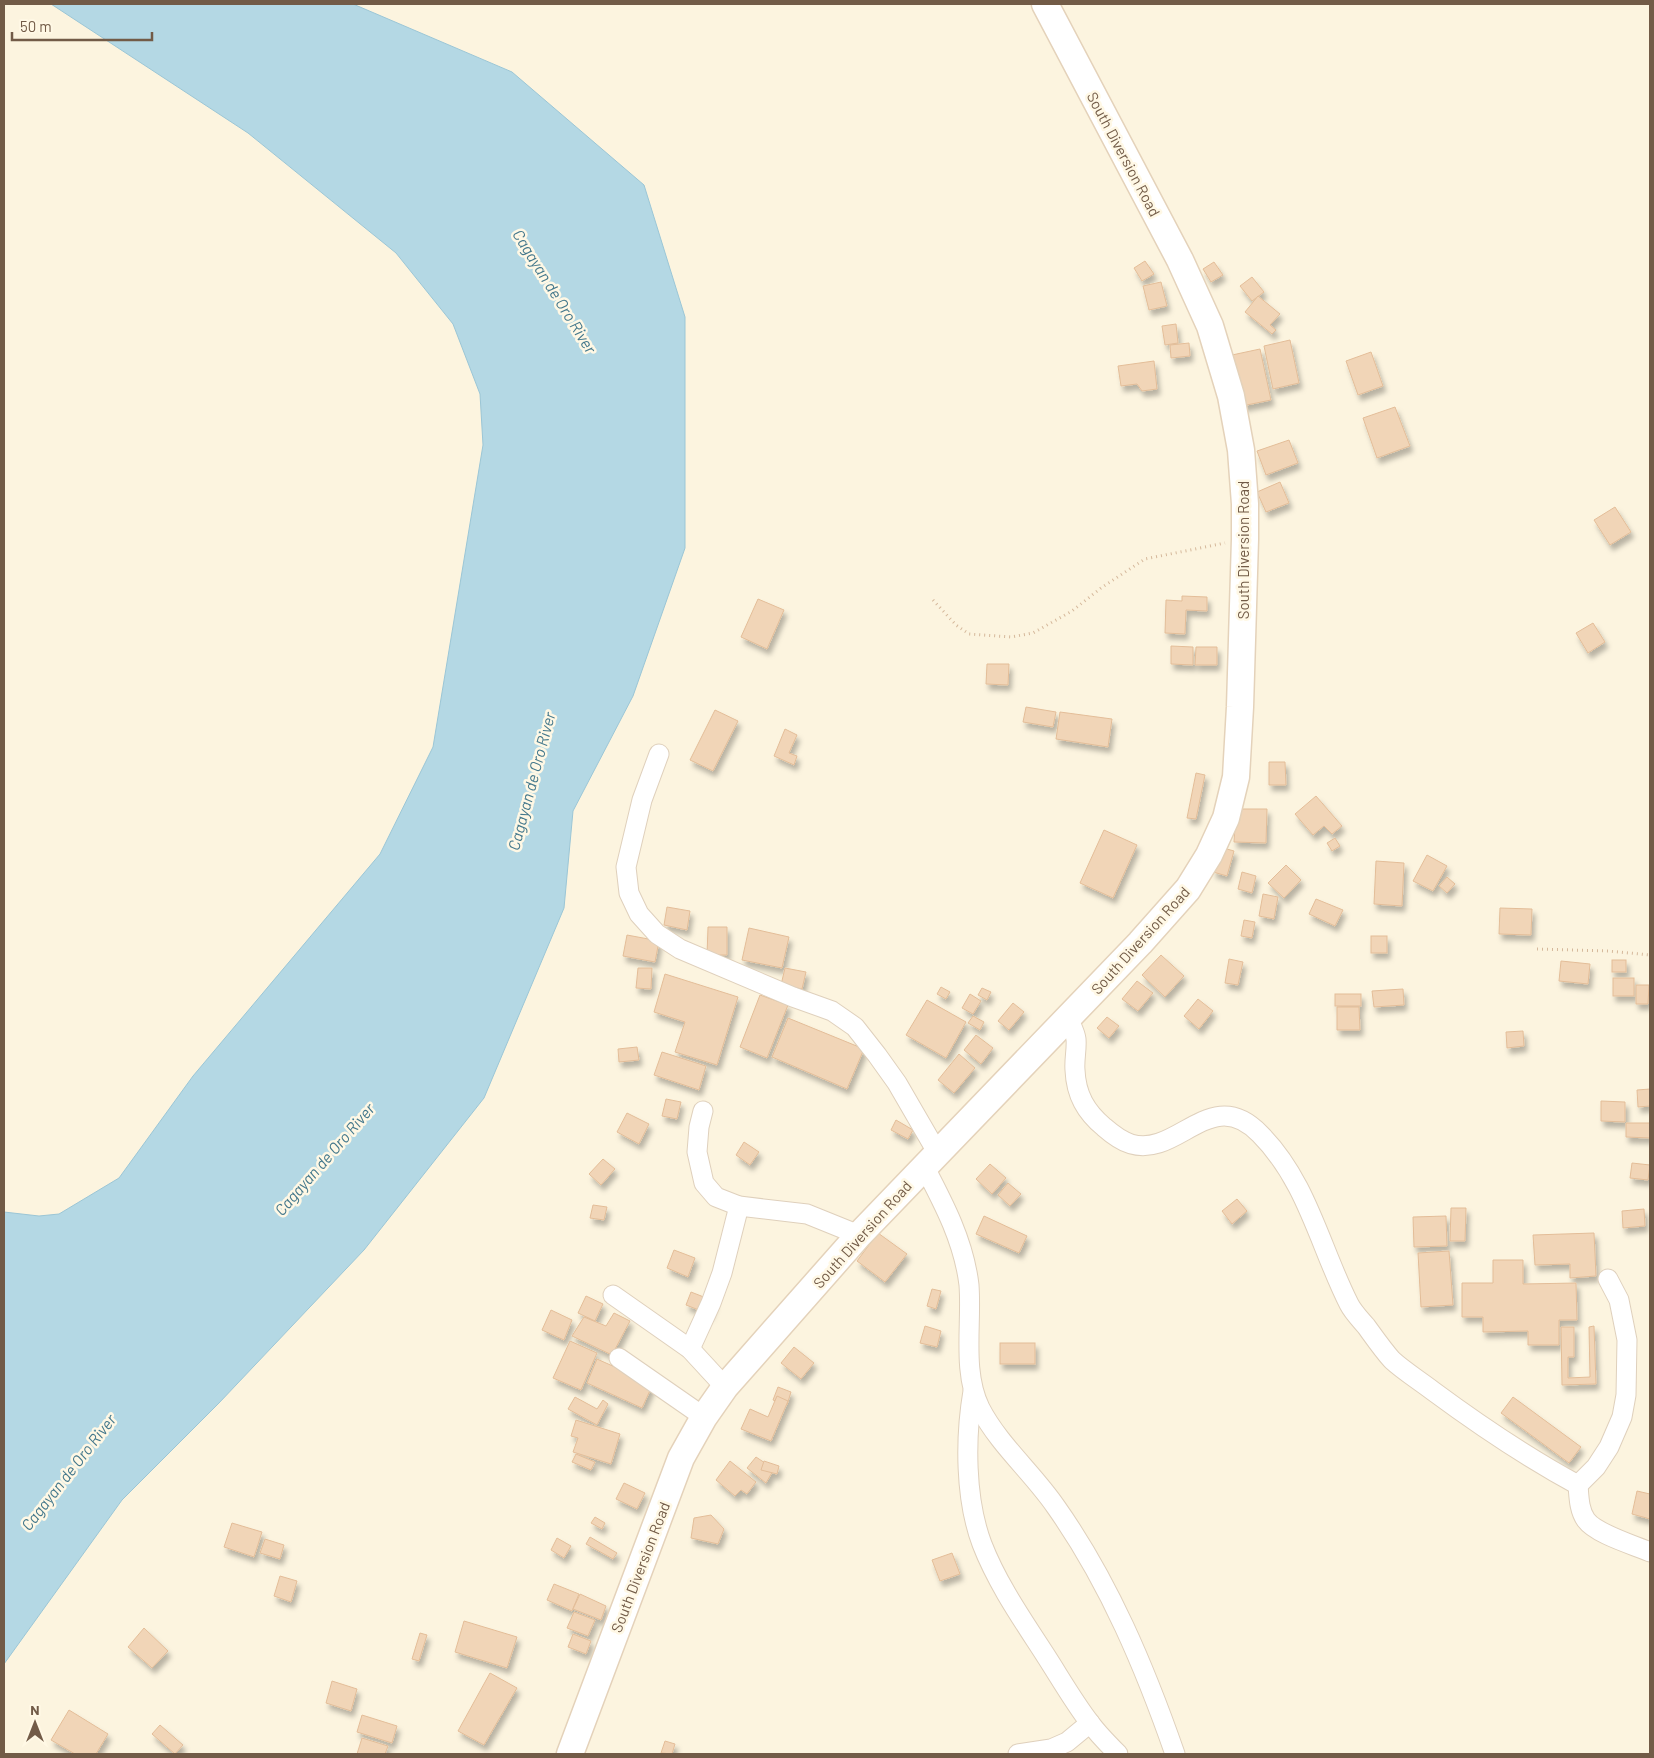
<svg xmlns="http://www.w3.org/2000/svg" width="1654" height="1758" font-family="Barlow,sans-serif">
	<defs>
		<filter id="shadow"><feDropShadow dx="3" dy="5.5" stdDeviation="2.5" flood-color="#0004"/></filter>
	</defs>
	<rect width="100%" height="100%" fill="#fcf4df"/>
	<!-- water -->
	<polygon fill="#b4d8e4" stroke="#9bc6d6" points="51,4 353,4 512,72 644,185 685,317 685,548 633,696 573,811 564,908 484,1098 364,1250 219,1403 122,1500 4,1664 4,1212 39,1216 59,1214 119,1178 193,1076 380,854 433,747 483,445 480,394 453,324 396,253 248,133"/>
	<!-- building -->
	<g fill="#f1d5b7" stroke="#e3bd98" filter="url(#shadow)">
		<polygon points="1145,261 1154,274 1142,281 1134,268"/>
		<polygon points="1214,262 1223,275 1211,282 1203,269"/>
		<polygon points="1252,277 1264,292 1252,301 1240,286"/>
		<polygon points="1161,282 1167,306 1149,310 1143,286"/>
		<polygon points="1258,296 1280,314 1270,325 1276,330 1272,334 1245,312"/>
		<polygon points="1176,324 1178,343 1165,345 1162,326"/>
		<polygon points="1290,340 1299,383 1273,389 1264,346"/>
		<polygon points="1189,343 1190,356 1171,358 1170,345"/>
		<polygon points="1260,349 1271,400 1242,406 1232,355"/>
		<polygon points="1371,352 1383,386 1358,395 1346,361"/>
		<polygon points="1154,361 1157,389 1142,391 1137,384 1121,386 1118,366"/>
		<polygon points="1395,407 1410,446 1377,458 1363,418"/>
		<polygon points="1289,440 1298,463 1266,475 1257,451"/>
		<polygon points="1280,482 1289,503 1266,512 1257,492"/>
		<polygon points="1615,507 1631,532 1610,545 1594,520"/>
		<polygon points="1182,596 1207,597 1207,611 1186,610 1185,634 1165,633 1166,600 1182,601"/>
		<polygon points="758,599 784,610 767,649 741,637"/>
		<polygon points="1593,623 1605,642 1588,653 1576,633"/>
		<polygon points="1171,646 1193,647 1193,665 1171,664"/>
		<polygon points="1196,647 1217,647 1217,665 1195,665"/>
		<polygon points="987,664 1009,664 1008,685 986,684"/>
		<polygon points="1026,707 1056,712 1053,727 1023,722"/>
		<polygon points="715,710 738,721 713,771 690,760"/>
		<polygon points="1060,712 1112,719 1108,747 1056,739"/>
		<polygon points="785,729 797,735 789,753 797,756 794,765 774,756"/>
		<polygon points="1269,762 1285,762 1286,785 1269,785"/>
		<polygon points="1196,773 1205,775 1196,819 1187,818"/>
		<polygon points="1316,796 1342,826 1332,834 1324,826 1313,835 1295,814"/>
		<polygon points="1236,809 1267,809 1266,843 1234,842"/>
		<polygon points="1104,830 1137,845 1113,898 1080,883"/>
		<polygon points="1335,838 1340,846 1332,851 1327,843"/>
		<polygon points="1220,847 1234,851 1227,876 1213,872"/>
		<polygon points="1427,855 1447,866 1433,891 1413,881"/>
		<polygon points="1376,861 1404,863 1402,906 1374,904"/>
		<polygon points="1286,865 1301,880 1284,898 1268,883"/>
		<polygon points="1242,872 1256,876 1252,893 1238,889"/>
		<polygon points="1447,877 1455,884 1447,893 1439,886"/>
		<polygon points="1263,894 1278,897 1274,919 1259,916"/>
		<polygon points="1316,899 1343,910 1335,926 1309,914"/>
		<polygon points="667,907 690,911 687,930 664,925"/>
		<polygon points="1500,908 1532,909 1531,935 1499,934"/>
		<polygon points="1244,920 1255,922 1252,938 1241,936"/>
		<polygon points="708,927 727,927 727,955 707,955"/>
		<polygon points="749,928 789,937 782,968 742,960"/>
		<polygon points="627,935 659,941 655,962 623,956"/>
		<rect x="1371" y="936" width="16" height="17"/>
		<polygon points="1161,955 1184,976 1165,997 1142,975"/>
		<polygon points="1229,959 1243,962 1238,985 1225,983"/>
		<rect x="1612" y="960" width="14" height="12"/>
		<polygon points="1561,961 1590,964 1588,984 1559,981"/>
		<polygon points="638,968 652,968 651,989 636,988"/>
		<polygon points="785,968 806,972 802,989 781,985"/>
		<polygon points="665,974 738,997 717,1065 675,1052 685,1022 654,1012"/>
		<rect x="1613" y="978" width="21" height="18"/>
		<polygon points="1137,981 1153,993 1138,1011 1122,999"/>
		<polygon points="1636,985 1649,985 1648,1004 1636,1004"/>
		<polygon points="941,987 950,992 946,999 937,994"/>
		<polygon points="982,988 991,992 987,1000 978,995"/>
		<polygon points="1403,989 1404,1005 1374,1007 1372,991"/>
		<polygon points="970,994 981,1001 973,1014 962,1008"/>
		<rect x="1335" y="994" width="26" height="12"/>
		<polygon points="760,995 788,1005 767,1058 740,1047"/>
		<polygon points="1198,999 1213,1011 1199,1029 1184,1016"/>
		<polygon points="927,1000 966,1022 946,1058 906,1035"/>
		<polygon points="1013,1003 1024,1012 1009,1030 998,1021"/>
		<polygon points="1337,1007 1359,1007 1360,1030 1337,1030"/>
		<polygon points="973,1016 984,1022 980,1030 968,1023"/>
		<polygon points="1107,1017 1119,1026 1109,1038 1097,1028"/>
		<polygon points="788,1018 864,1049 847,1089 772,1057"/>
		<polygon points="1523,1031 1524,1046 1507,1048 1506,1032"/>
		<polygon points="976,1035 993,1048 981,1064 964,1050"/>
		<polygon points="637,1047 639,1060 619,1062 618,1049"/>
		<polygon points="662,1052 706,1066 699,1090 654,1075"/>
		<polygon points="959,1054 975,1068 954,1093 938,1080"/>
		<polygon points="1650,1089 1650,1106 1638,1107 1637,1090"/>
		<polygon points="666,1099 681,1102 677,1119 662,1116"/>
		<polygon points="1601,1101 1625,1102 1625,1122 1601,1121"/>
		<polygon points="627,1113 649,1124 639,1144 617,1132"/>
		<polygon points="896,1120 913,1130 908,1139 891,1130"/>
		<polygon points="1626,1123 1650,1123 1650,1138 1626,1137"/>
		<polygon points="744,1142 759,1152 750,1165 736,1155"/>
		<polygon points="603,1159 615,1169 601,1185 589,1174"/>
		<polygon points="1632,1163 1650,1165 1648,1180 1630,1178"/>
		<polygon points="990,1164 1006,1178 992,1194 976,1179"/>
		<polygon points="1008,1183 1021,1194 1010,1206 998,1195"/>
		<polygon points="1237,1199 1247,1211 1232,1224 1222,1211"/>
		<polygon points="593,1205 607,1207 604,1220 590,1218"/>
		<polygon points="1451,1208 1466,1208 1465,1241 1450,1241"/>
		<polygon points="1644,1209 1645,1226 1623,1228 1622,1211"/>
		<polygon points="984,1216 1027,1236 1019,1253 976,1234"/>
		<polygon points="1446,1216 1447,1246 1414,1247 1413,1217"/>
		<polygon points="878,1233 907,1254 885,1282 857,1261"/>
		<polygon points="1594,1233 1596,1276 1570,1278 1570,1264 1535,1265 1533,1235"/>
		<polygon points="674,1250 695,1258 688,1277 667,1268"/>
		<polygon points="1449,1251 1453,1305 1421,1307 1418,1253"/>
		<polygon points="1493,1260 1523,1260 1523,1284 1576,1283 1577,1320 1559,1320 1559,1345 1528,1345 1528,1331 1483,1332 1483,1317 1462,1317 1462,1283 1493,1283"/>
		<polygon points="932,1289 941,1291 936,1309 927,1306"/>
		<polygon points="691,1292 714,1301 709,1314 686,1305"/>
		<polygon points="586,1296 603,1304 595,1321 578,1313"/>
		<polygon points="551,1310 572,1320 564,1340 542,1330"/>
		<polygon points="614,1313 630,1321 612,1355 572,1336 584,1317 606,1326"/>
		<polygon points="925,1326 941,1331 937,1347 920,1343"/>
		<polygon points="1594,1326 1596,1384 1562,1385 1561,1327 1574,1327 1574,1357 1568,1357 1568,1378 1590,1377 1589,1327"/>
		<polygon points="570,1341 597,1353 581,1390 553,1378"/>
		<rect x="1000" y="1343" width="35" height="21"/>
		<polygon points="794,1347 814,1363 801,1379 781,1363"/>
		<polygon points="597,1359 653,1384 642,1408 587,1383"/>
		<polygon points="778,1387 791,1392 787,1405 773,1400"/>
		<polygon points="777,1396 788,1401 771,1441 741,1429 750,1409 768,1417"/>
		<polygon points="575,1397 597,1409 603,1400 608,1404 597,1425 568,1409"/>
		<polygon points="1513,1397 1581,1447 1569,1463 1501,1413"/>
		<polygon points="576,1420 620,1434 611,1464 573,1452 578,1438 571,1436"/>
		<polygon points="576,1454 595,1462 591,1470 572,1462"/>
		<polygon points="756,1457 774,1469 766,1483 747,1468"/>
		<polygon points="730,1461 756,1482 747,1494 741,1490 735,1496 716,1480"/>
		<polygon points="764,1461 779,1466 777,1474 761,1470"/>
		<polygon points="624,1483 645,1493 637,1509 616,1499"/>
		<polygon points="1637,1491 1650,1494 1650,1519 1632,1514"/>
		<polygon points="711,1515 724,1529 718,1544 691,1538 694,1518"/>
		<polygon points="595,1517 605,1523 602,1529 591,1523"/>
		<polygon points="232,1523 262,1532 254,1557 224,1547"/>
		<polygon points="590,1537 617,1553 613,1559 586,1544"/>
		<polygon points="557,1538 571,1546 564,1558 551,1550"/>
		<polygon points="265,1539 284,1545 280,1559 260,1553"/>
		<polygon points="952,1553 960,1574 940,1581 932,1560"/>
		<polygon points="280,1576 297,1581 291,1602 274,1596"/>
		<polygon points="554,1584 579,1594 572,1611 547,1600"/>
		<polygon points="580,1594 606,1606 601,1620 573,1609"/>
		<polygon points="574,1612 595,1620 588,1636 567,1628"/>
		<polygon points="464,1621 517,1637 507,1668 455,1652"/>
		<polygon points="144,1628 168,1651 152,1668 128,1647"/>
		<polygon points="420,1633 427,1635 419,1661 412,1659"/>
		<polygon points="573,1634 591,1641 586,1654 568,1647"/>
		<polygon points="490,1673 517,1688 484,1745 458,1731"/>
		<polygon points="332,1681 357,1689 351,1711 326,1703"/>
		<polygon points="69,1710 108,1734 96,1754 75,1754 51,1740"/>
		<polygon points="362,1715 397,1726 392,1743 357,1732"/>
		<polygon points="160,1725 183,1745 175,1754 152,1734"/>
		<polygon points="362,1738 388,1746 385,1754 357,1754"/>
		<polygon points="665,1741 675,1744 672,1754 661,1753"/>
	</g>
	<g fill="none" stroke-linecap="round" stroke-linejoin="round">
		<!-- minor casing -->
		<g stroke="#dfd0bc" stroke-width="21">
			<g id="minor">
				<polyline points="659,754 642,800 626,867 629,893 639,914 657,934 680,949 793,997 832,1011 855,1027 877,1055 897,1083 937,1152"/>
				<path d="M1068,1017c2,7 7,14 8,22 1,10 -2,21 -1,31 1,25 11,42 29,57 8,7 17,14 27,17 47,14 80,-61 129,-10 47,47 60,113 89,170 4,8 11,15 17,22 8,11 17,24 26,34 12,11 28,21 41,31 46,34 95,67 145,94"/>
				<polyline points="703,1111 699,1127 697,1152 704,1183 716,1197 739,1206 807,1214 859,1235"/>
				<path d="M924,1166c20,38 40,76 45,119 3,40 -7,86 11,123 19,37 53,65 76,99 53,75 89,161 119,247"/>
				<polyline points="613,1295 690,1349 725,1387"/>
				<polyline points="690,1349 711,1303 722,1273 739,1206"/>
				<polyline points="619,1358 704,1417"/>
				<path d="M973,1391c-8,47 -8,108 9,153 15,39 40,75 62,109 15,23 29,48 46,70 8,11 18,21 28,31"/>
				<polyline points="1578,1485 1596,1467 1609,1447 1622,1417 1626,1395 1627,1340 1619,1300 1608,1279"/>
				<path d="M1578,1485c1,12 1,25 8,35 10,14 48,25 64,32"/>
				<polyline points="1018,1754 1051,1749 1067,1742 1090,1723"/>
			</g>
		</g>
		<!-- secondary casing -->
		<g stroke="#e4d2ba" stroke-width="29">
			<polyline id="secondary" points="570,1754 681,1458 704,1417 725,1387 859,1235 1140,943 1188,889 1209,855 1226,818 1236,777 1240,707 1245,539 1245,504 1241,450 1231,396 1210,326 1180,260 1045,4"/>
		</g>
		<!-- path -->
		<g stroke="#d5b89b" stroke-width="3" stroke-dasharray="1 4" stroke-linecap="butt">
			<polyline points="933,600 956,625 969,634 1011,637 1033,633 1072,611 1101,588 1145,559 1225,543"/>
			<polyline points="1537,949 1608,951 1650,955"/>
		</g>
		<!-- minor -->
		<use href="#minor" stroke="#fff" stroke-width="19"/>
		<!-- secondary -->
		<use href="#secondary" stroke="#fff" stroke-width="26"/>
	</g>
	<g text-anchor="middle" dominant-baseline="central" stroke-width="5" stroke-linejoin="round" paint-order="stroke">
		<!-- street labels -->
		<g font-size="15" fill="#725b47" stroke="#fff8e5">
			<text transform="translate(1124 154) rotate(62)">South Diversion Road</text>
			<text transform="translate(1243 550) rotate(-90)">South Diversion Road</text>
			<text transform="translate(1140 940) rotate(-48)">South Diversion Road</text>
			<text transform="translate(862 1234) rotate(-48)">South Diversion Road</text>
			<text transform="translate(640 1567) rotate(-69)">South Diversion Road</text>
		</g>
		<!-- water labels -->
		<g font-size="16" font-style="italic" fill="#44788c" stroke="#fff8e5">
			<text transform="translate(555 291) rotate(58)">Cagayan de Oro River</text>
			<text transform="translate(531 781) rotate(-75)">Cagayan de Oro River</text>
			<text transform="translate(324 1159) rotate(-49)">Cagayan de Oro River</text>
			<text transform="translate(68 1472) rotate(-52)">Cagayan de Oro River</text>
		</g>
	</g>
	<!-- border -->
	<rect width="1654" height="1758" fill="none" stroke="#725b47" stroke-width="10"/>
	<!-- north arrow -->
	<g transform="translate(35 1723)" stroke="#fff8e5" stroke-width="4" paint-order="stroke">
	<path d="M0-4L9 19L0 12L-9 19Z" fill="#725b47"/>
	<text y="-8" font-size="14" font-weight="bold" text-anchor="middle" fill="#725b47">N</text>
	</g>
	<!-- scale -->
	<path d="M12 32v8h140v-8" fill="none" stroke="#725b47" stroke-width="2.5"/>
	<text x="20" y="32" font-size="15" fill="#725b47" stroke="#fff8e5" stroke-width="4" paint-order="stroke">50 m</text>
</svg>
